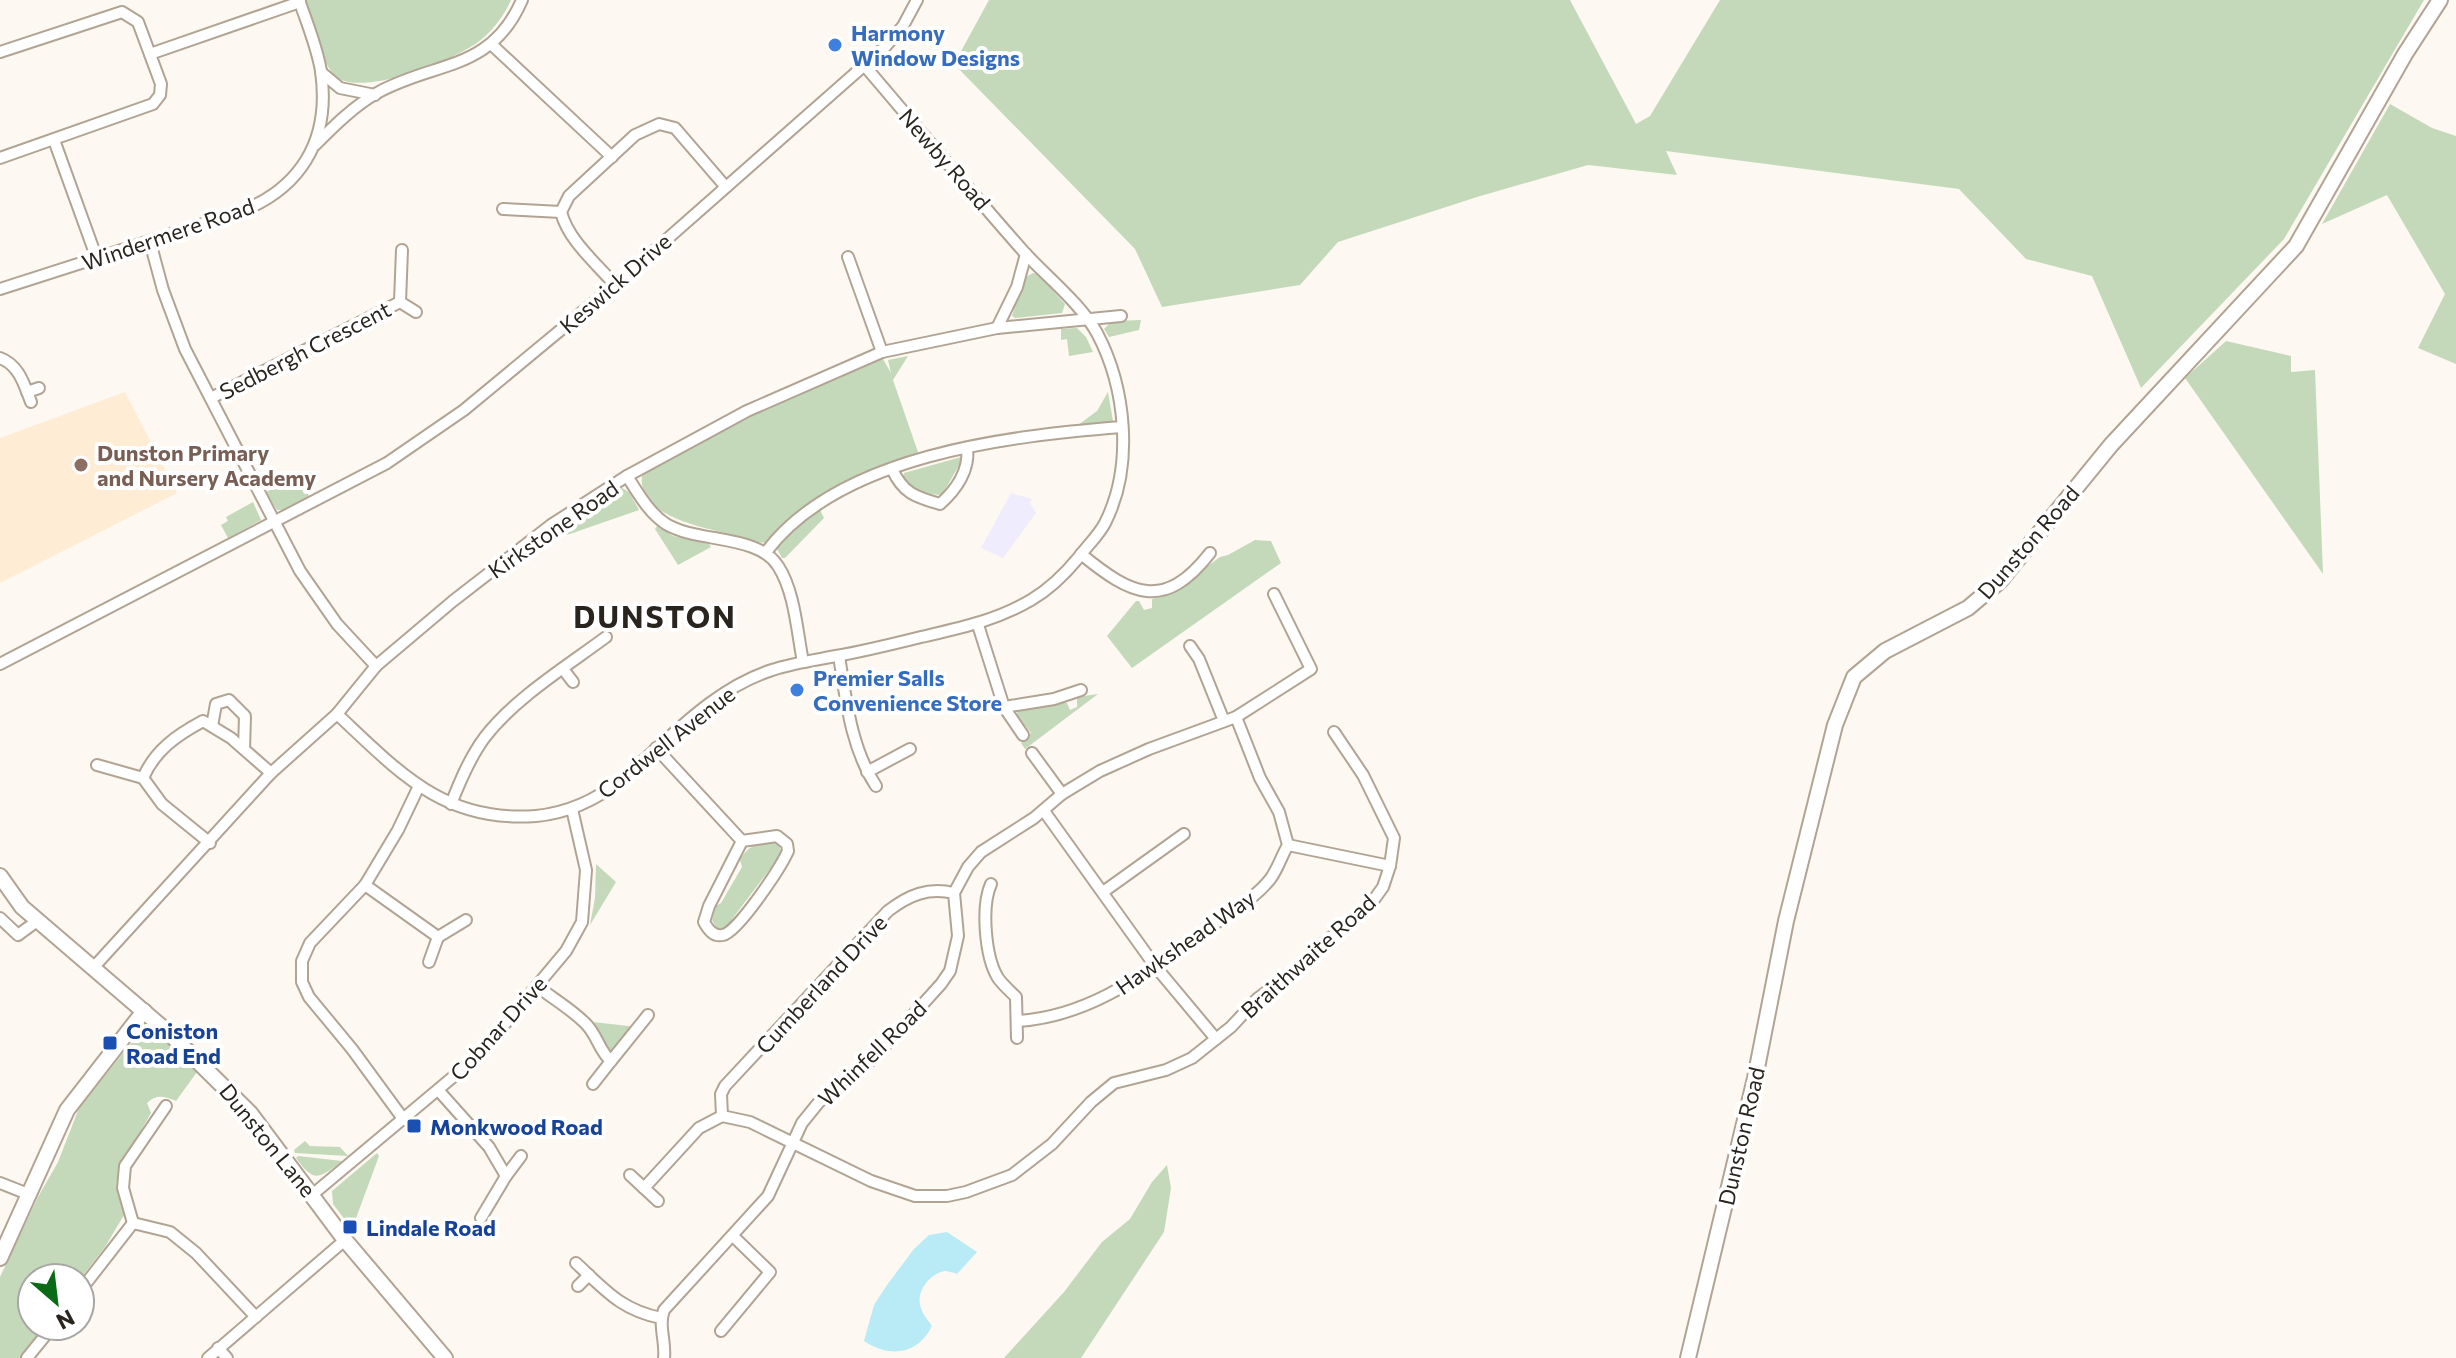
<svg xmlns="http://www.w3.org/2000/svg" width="2456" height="1358" font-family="Commissioner,sans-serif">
	<rect width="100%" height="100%" fill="#fdf8f1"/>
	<!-- built -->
	<polygon fill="#feecd4" points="125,392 177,493 0,583 0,438"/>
	<!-- industrial -->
	<polygon fill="#efecfe" points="1011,493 1032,499 1030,503 1036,513 1003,558 981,548"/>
	<!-- green -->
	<g fill="#c4d9b9">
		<path d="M306,0h205c-6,14 -17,29 -29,39 -23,20 -124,61 -148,36 -14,-16 -22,-55 -28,-75z"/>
		<polygon points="989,0 1570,0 1636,124 1650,116 1720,0 2424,0 2284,239 2141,388 2092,276 2026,259 1959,189 1666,151 1677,175 1588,165 1477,197 1338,242 1300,285 1162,307 1135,249 954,64"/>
		<polygon points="2390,104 2432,128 2456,136 2456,364 2418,348 2445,294 2387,195 2322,224"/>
		<polygon points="1033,273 1038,274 1065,304 1062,313 1015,318 1012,316 1024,278"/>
		<polygon points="1141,320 1139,330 1109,337 1104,329 1112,321"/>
		<polygon points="1077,328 1086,337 1093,352 1069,356 1067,339 1061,340 1061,329"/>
		<polygon points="2226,341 2291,356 2291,372 2315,370 2323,574 2185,378"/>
		<path d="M908,356l-15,24 26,75 -98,40 -31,23 -24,25c-12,-1 -25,-6 -37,-9 -27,-7 -92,-18 -87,-58l7,-6 134,-70 100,-41 8,14 -3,-13z"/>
		<polygon points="1108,392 1113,421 1108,424 1080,427 1078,425 1097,411"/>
		<path d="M961,457v5l-19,33c-14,0 -31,-5 -39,-16l1,-6z"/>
		<polygon points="293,478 298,488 303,486 309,496 283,510 277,510 266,492"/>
		<polygon points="622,488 629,492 639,510 567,535 559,532 588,516 616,490"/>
		<polygon points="253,502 261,520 228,538 221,525 228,521 226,517"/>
		<polygon points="820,510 824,518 785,558 782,558 777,549 780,545 806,518"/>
		<polygon points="657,526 673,536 709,544 711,547 678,565 655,529"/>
		<polygon points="1255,540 1271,541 1281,563 1132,668 1107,636 1136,601 1139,601 1144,610 1152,608 1152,599 1169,594 1220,557 1228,555"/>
		<polygon points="1098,694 1025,749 1021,743 1031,733 1016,714 1019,709 1062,702 1067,703 1070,710 1077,707 1077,697"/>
		<path d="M773,840l5,3 4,11 -7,14 -5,1 -38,50c-2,7 -7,12 -15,10l-5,-9 4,-14 5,-3 21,-36 -2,-7c7,-14 17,-17 33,-20z"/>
		<polygon points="596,864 616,882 590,925 595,898"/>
		<path d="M593,1022l44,5 -23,24c-12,-2 -15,-18 -21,-29z"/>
		<path d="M154,1030l43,42 -21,29c-12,-5 -20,-7 -29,2l4,10 -33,57 -2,17 8,28 -19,32 -25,32 -48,-1v48h12l-24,32h-20v-81l38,-80 20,-35 21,-54 62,-77z"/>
		<polygon points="305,1141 310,1146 340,1147 348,1156 295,1153 294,1150"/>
		<polygon points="377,1153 379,1156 352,1229 333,1204 332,1191"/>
		<path d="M298,1156l44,5c-22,17 -28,23 -46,-3z"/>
		<polygon points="1167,1165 1171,1188 1164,1232 1081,1358 1004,1358 1064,1292 1102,1242 1130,1219 1152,1182"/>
	</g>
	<!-- water -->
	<path fill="#b8ebf5" d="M947,1232l30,20 -20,22c-1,-1 -11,-3 -12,-3 -14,2 -28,19 -25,33 1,8 7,15 12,22 -14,29 -43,32 -68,15l10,-36 13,-20 27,-36 15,-14z"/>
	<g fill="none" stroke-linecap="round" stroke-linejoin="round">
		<!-- street casing -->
		<g stroke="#b1a494" stroke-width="14">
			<g id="street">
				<polyline points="491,44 612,157"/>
				<polyline points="0,52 122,12 138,22 161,84 160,95 153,104 0,158"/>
				<polyline points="150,54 300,2"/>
				<polyline points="321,72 340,88 375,95"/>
				<polyline points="54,140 97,259"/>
				<path d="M315,145c19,-19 39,-39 62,-52 57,-32 114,-21 145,-93"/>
				<polyline points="503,209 561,212"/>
				<polyline points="150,242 163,290 185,349 300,571 337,624 376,666"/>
				<polyline points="402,250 400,302 416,312"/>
				<polyline points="848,257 882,352"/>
				<path d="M615,285c-19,-22 -47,-45 -54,-73l8,-16 66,-61 24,-11 16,4 50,58"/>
				<path d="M0,289l234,-75c66,-23 97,-73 87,-143 -4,-24 -14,-48 -22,-71"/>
				<polyline points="997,328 1017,287 1026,254"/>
				<path d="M0,358c19,7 24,26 31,44"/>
				<polyline points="27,392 39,388"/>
				<polyline points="211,398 400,302"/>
				<path d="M892,469c11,24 23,28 48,35 16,-14 30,-34 27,-56"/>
				<path d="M627,476c11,17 21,36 39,48 31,19 92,10 112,42 17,26 19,66 25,96"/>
				<path d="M766,552c73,-97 242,-116 356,-125"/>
				<path d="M1081,554c50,41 83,58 129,-1"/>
				<polyline points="978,625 1004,707 1023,735"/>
				<polyline points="1190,646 1199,659 1224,721"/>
				<path d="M839,656c7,44 12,92 37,130"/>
				<polyline points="0,664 387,463 464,410 615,285 885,47 903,26 917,0"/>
				<polyline points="563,669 573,682"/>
				<polyline points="1004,707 1054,699 1081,690"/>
				<path d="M337,714c62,58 107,109 199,102 31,-3 60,-16 85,-36 48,-40 90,-90 151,-110 21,-7 43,-10 64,-14 29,-5 57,-12 85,-19 39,-9 74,-16 110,-37 19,-11 34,-26 48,-43 8,-11 20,-22 26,-34 29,-57 21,-135 -8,-190 -17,-30 -49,-55 -73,-81 -54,-61 -107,-125 -160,-187"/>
				<polyline points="212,726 216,704 229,700 245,716 244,749"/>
				<path d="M656,748l86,93 -33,65 -5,16c4,7 9,15 19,13 15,-3 58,-68 65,-84l-1,-7 -10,-8 -35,5"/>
				<polyline points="1032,753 1062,794"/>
				<polyline points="97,765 143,778"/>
				<polyline points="867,772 910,749"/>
				<path d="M451,804c9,-23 19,-47 34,-67 30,-39 82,-71 121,-100"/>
				<polyline points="1044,811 1155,966 1216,1039"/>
				<path d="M210,843l-48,-39 -19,-26c12,-28 34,-43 60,-57l28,17 40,35"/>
				<polyline points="1288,845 1390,866"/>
				<path d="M991,884c-10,22 -6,73 7,94 5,7 12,13 18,19l1,41"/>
				<polyline points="365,885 438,937 466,920"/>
				<polyline points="1103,892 1184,834"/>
				<polyline points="0,918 18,935 37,921"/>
				<polyline points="429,962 438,937"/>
				<polyline points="93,968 271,773 337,714 376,666 453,601 551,525 627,476 747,411 882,352 997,328 1121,316"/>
				<path d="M537,986c15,12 34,23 48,37 12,11 14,28 26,38l-18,23"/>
				<path d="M1018,1021c76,-5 131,-51 191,-93 20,-15 47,-30 62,-50 7,-10 11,-23 17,-33l-9,-33 -19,-34 -24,-61"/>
				<polyline points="611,1061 648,1015"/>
				<polyline points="439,1091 489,1147 506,1176 481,1218"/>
				<path d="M722,1116l-1,-22 4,-8 163,-175c21,-16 40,-24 66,-18"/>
				<polyline points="404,1120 352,1049 309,997 302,982 302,961 310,943 365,885 398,830 419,786"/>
				<polyline points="630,1175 658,1201"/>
				<polyline points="506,1176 521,1156"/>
				<polyline points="0,1183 28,1194"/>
				<polyline points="644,1188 699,1128 722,1116 750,1122 871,1181 915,1196 947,1196 966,1192 1012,1175 1052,1144 1091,1102 1114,1083 1166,1070 1192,1058 1231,1027 1257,999 1291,974 1325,942 1360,915 1373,901 1383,887 1390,866 1394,838 1363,775 1334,732"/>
				<polyline points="312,1195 478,1056 566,951 582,922 586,870 572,809"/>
				<polyline points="133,1223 123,1188 125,1166 166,1106"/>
				<path d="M576,1263c29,27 45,47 85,55"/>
				<polyline points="578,1286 589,1275"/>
				<polyline points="80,1291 133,1223 170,1232 196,1253 256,1317"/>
				<polyline points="721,1331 770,1272 733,1236"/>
				<polyline points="218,1348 227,1358"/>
				<polyline points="27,1358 53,1326"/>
				<polyline points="208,1358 345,1240"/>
				<path d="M664,1358c2,-17 -6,-32 0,-48l104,-114 34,-73 17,-21 56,-45 66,-73 9,-13 8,-35 -4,-43 14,-26 13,-15 53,-34 28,-24 38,-23 49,-22 87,-32 75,-48 -37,-75"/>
			</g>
		</g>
		<!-- secondary casing -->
		<g stroke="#b1a494" stroke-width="18">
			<g id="secondary">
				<polyline points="0,876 22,907 170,1034 250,1113 345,1240 445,1358"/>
				<polyline points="0,1258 67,1110 144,1011"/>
				<polyline points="1688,1358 1755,1078 1786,921 1835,725 1854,677 1885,651 1968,608 2000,581 2111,445 2296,246 2405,54 2440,0"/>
			</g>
		</g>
		<!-- street -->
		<use href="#street" stroke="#fff" stroke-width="10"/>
		<!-- secondary -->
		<use href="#secondary" stroke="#fff" stroke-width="14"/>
	</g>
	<!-- markers -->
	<g fill="#3f7fe0" stroke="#fff" stroke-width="3">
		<circle cx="835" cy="45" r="8"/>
		<circle cx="797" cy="690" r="8"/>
	</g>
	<circle fill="#8d6e63" stroke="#fff" stroke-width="3" cx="81" cy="465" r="8"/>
	<g fill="#1a4fb4" stroke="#fff" stroke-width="3">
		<rect x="102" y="1035" width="16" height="16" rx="4"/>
		<rect x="406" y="1118" width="16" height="16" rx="4"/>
		<rect x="342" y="1219" width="16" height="16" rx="4"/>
	</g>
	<g text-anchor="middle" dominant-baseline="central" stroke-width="8" stroke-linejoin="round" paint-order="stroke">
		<!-- shop labels -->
		<g font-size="22" font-weight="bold" fill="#366cbe" stroke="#fff" text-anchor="start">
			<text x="851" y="32">Harmony<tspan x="851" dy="25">Window Designs</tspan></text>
			<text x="813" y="677">Premier Salls<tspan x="813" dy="25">Convenience Store</tspan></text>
		</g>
		<!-- street labels -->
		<g font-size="22" fill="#29241e" stroke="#fff">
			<text transform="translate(945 159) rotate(49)">Newby Road</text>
			<text transform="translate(168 234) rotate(-19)">Windermere Road</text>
			<text transform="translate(615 283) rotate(-41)">Keswick Drive</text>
			<text transform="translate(305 350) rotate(-27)">Sedbergh Crescent</text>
			<text transform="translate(553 529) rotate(-35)">Kirkstone Road</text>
			<text transform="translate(2028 542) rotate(-49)">Dunston Road</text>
			<text transform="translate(666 742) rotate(-38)">Cordwell Avenue</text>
			<text transform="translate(1185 942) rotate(-35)">Hawkshead Way</text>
			<text transform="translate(1308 956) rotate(-42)">Braithwaite Road</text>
			<text transform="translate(821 984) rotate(-47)">Cumberland Drive</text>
			<text transform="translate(498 1028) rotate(-48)">Cobnar Drive</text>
			<text transform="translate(872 1053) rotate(-44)">Whinfell Road</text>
			<text transform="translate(1741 1136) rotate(-77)">Dunston Road</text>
			<text transform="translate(268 1140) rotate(51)">Dunston Lane</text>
		</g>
		<!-- education labels -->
		<g font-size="22" font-weight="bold" fill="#785e54" stroke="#fff" text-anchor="start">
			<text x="97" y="452">Dunston Primary<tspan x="97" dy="25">and Nursery Academy</tspan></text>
		</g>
		<!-- transit labels -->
		<g font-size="22" font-weight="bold" fill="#164399" stroke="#fff" text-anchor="start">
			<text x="126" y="1030">Coniston<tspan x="126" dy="25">Road End</tspan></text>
			<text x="430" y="1126">Monkwood Road</text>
			<text x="366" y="1227">Lindale Road</text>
		</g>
		<!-- district labels -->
		<g font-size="30" font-weight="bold" letter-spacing="2" fill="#29241e" stroke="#fff">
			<text x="655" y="615">DUNSTON</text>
		</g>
	</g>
	<!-- north arrow -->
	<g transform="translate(56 1302) rotate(152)"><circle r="38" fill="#ffffff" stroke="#a9a7a5" stroke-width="2"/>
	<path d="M0-6L14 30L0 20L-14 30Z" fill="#0a6a15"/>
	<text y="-12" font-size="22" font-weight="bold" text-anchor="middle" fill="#29241e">N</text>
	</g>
</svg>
